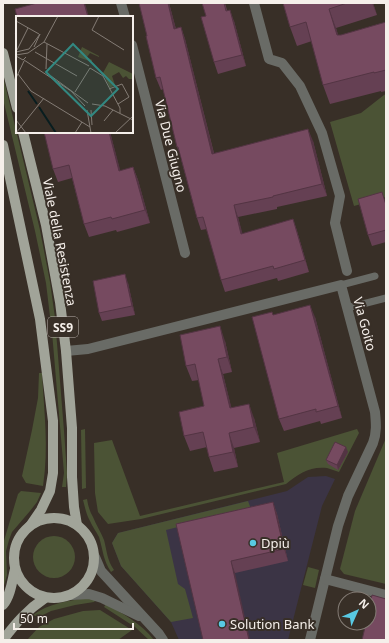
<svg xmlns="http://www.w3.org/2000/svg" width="389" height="643" font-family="'Noto Sans',sans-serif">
	<rect width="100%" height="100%" fill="#382f27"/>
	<!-- commercial -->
	<polygon fill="#3b3445" points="326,476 335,479 322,506 288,640 179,640 171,622 121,566 112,543 118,533 287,491 308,477"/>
	<!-- green -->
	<g fill="#4b5335">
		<polygon points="3,76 40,230 50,282 56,325 51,325 46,283 35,231 3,99"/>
		<polygon points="386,94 386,197 354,206 330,122 361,113 384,95"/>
		<polygon points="56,331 64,431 67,473 66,487 62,487 64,473 52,332"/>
		<path d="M39,373h3c2,38 7,75 1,113l-17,-3 -4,-7 10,-46 6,-32z"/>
		<polygon points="85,429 86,488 82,489 81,430"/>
		<path d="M357,429l2,4 -20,39c-4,-1 -8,-3 -12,-4 -17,-2 -29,6 -41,16l-145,35 -33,5 -10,-12 -3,-19 -1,-50 18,-3 28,76 144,-34 -7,-29z"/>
		<polygon points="386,438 386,584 344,574 340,569 355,511"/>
		<polygon points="21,491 41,493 37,502 30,511 12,532 9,540 6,551 7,575 3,589 3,544 18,494"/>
		<path d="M87,499c1,7 3,13 6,18 3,8 8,15 11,23 3,11 3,20 10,30l-3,2c-8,-12 -8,-22 -12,-35 -3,-6 -7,-11 -9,-16 -4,-7 -5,-14 -7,-21z"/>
		<polygon points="248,501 251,509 166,530 178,584 185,589 193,618 171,622 121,566 112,543 118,533"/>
		<circle cx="54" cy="557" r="21"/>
		<polygon points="308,567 319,570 315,588 303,585"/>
		<path d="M87,598l9,2 -2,2 -19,3 -24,6 -12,6 -6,-2c16,-12 35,-14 54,-17z"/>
		<path d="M106,604c17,10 36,20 48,36h-5l-14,-13 -31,-20z"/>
		<polygon points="100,610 132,630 118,640 27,640 39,627 54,619 83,611"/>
	</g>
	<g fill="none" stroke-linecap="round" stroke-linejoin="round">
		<!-- lane -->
		<g stroke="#696b66" stroke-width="7">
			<polyline points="341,285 375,276"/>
			<polyline points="347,308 386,298"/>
		</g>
		<!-- street -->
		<g stroke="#696b66" stroke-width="10">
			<polyline points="121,3 125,17"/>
			<polyline points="254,3 269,59 282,63 300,86 322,133 340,196 335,223 347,271"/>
			<polyline points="132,45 185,253"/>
			<path d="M66,351l22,-2 253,-64 34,127c1,11 2,20 -2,31l-25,53 -10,30 -28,114"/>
			<polyline points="95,557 101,571 159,634 163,640"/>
			<polyline points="325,579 386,595"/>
			<polyline points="72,595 89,594 102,598 139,616"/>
		</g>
		<!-- primary -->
		<g stroke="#a1a499" stroke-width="10">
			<polyline points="3,53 17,108"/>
			<polyline points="23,132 46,225 60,302 66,351 72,428 72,477 74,507 77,525"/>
			<polyline points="3,145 40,319 53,421 53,473 50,491 41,510 30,526"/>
			<circle cx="54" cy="558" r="40"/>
			<path d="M3,605c8,-10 9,-24 12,-36"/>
			<path d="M3,640c13,-17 24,-30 42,-42"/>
		</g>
	</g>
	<!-- wall -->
	<g fill="#654053">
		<polygon points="139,3 169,3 176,29 181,27 185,39 214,153 313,141 327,196 277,207 277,209 238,217 242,234 293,219 297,231 309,272 278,281 277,278 225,292 221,280 207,229 201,230 197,218 180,155 177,147 163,89 161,90 156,78 147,36"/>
		<polygon points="202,3 225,3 227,10 234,21 246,66 218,74 214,62 206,16"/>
		<polygon points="283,3 373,3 377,15 336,28 338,35 341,35 386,22 386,91 381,92 381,91 330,104 323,85 312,41 297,46 290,27"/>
		<polygon points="110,132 120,171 133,167 138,180 150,223 117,232 116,230 89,237 84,224 72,178 58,182 53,169"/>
		<polygon points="386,202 386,242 372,246 368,235"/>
		<polygon points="128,283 135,315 102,321 99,313"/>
		<polygon points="273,315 315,317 342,418 321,424 320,421 284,431 279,419"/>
		<polygon points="225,341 232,372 223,374 231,407 254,418 260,442 234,448 238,467 214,472 209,457 207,447 190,451 184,436 204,406 199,380 192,381 186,366"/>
		<polygon points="348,452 338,470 328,464 326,460"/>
		<polygon points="273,502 277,514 288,561 235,573 176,524"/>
	</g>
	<!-- shaded-wall -->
	<g fill="#533443">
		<polygon points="84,3 85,3 89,17 88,17"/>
		<polygon points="168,3 169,3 179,41 174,29"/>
		<polygon points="372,3 373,3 377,15"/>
		<polygon points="329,9 336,28 344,54 337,35"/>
		<polygon points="230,10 234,21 246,66 242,55"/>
		<polygon points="181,27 185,39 217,166 212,154"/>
		<polygon points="308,129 313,141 327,196 322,184"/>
		<polygon points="109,132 110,132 124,184 119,171"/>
		<polygon points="133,167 138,180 150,223 145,210"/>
		<polygon points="234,205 238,217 246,246 241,234"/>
		<polygon points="293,219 297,231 309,272 305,260"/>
		<polygon points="125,274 128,283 135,315 132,306"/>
		<polygon points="310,305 315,317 342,418 338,406"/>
		<polygon points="220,326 225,341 232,372 227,357"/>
		<polygon points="218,359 223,374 235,422 230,408"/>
		<polygon points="249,404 254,418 260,442 254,427"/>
		<polygon points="229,433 234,448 238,467 233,452"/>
		<polygon points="346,447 348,452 338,470 337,465"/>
		<polygon points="273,502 277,514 288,561 284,549"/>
		<polygon points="231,561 235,573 250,640 249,640"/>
	</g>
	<!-- building -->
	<g fill="#764a60" stroke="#533443">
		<polygon points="37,3 84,3 88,17 17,17 15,9"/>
		<polygon points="139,3 168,3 174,29 181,27 212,154 308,129 322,184 273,196 273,197 234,205 241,234 293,219 305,260 274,269 273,266 221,280 203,217 197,218 178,147 177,147 160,77 156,78 146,36 147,36"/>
		<polygon points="202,3 224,3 226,11 230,10 242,55 214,62 201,17 206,16"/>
		<polygon points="283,3 347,3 329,9 337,35 341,35 386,22 386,70 374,73 374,72 323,85 306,22 290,27"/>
		<polygon points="15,33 17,33 17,40"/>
		<polygon points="44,132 109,132 119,171 133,167 145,210 112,219 111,217 84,224 69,165 53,169"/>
		<polygon points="382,192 386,205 386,230 368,235 358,199"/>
		<polygon points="125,274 132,306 99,313 93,281"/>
		<polygon points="310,305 338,406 316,412 316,409 279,419 252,317 272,312 273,315"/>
		<polygon points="220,326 227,357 218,359 230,408 249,404 254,427 229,433 233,452 209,457 203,432 184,436 179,412 204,406 195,364 186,366 180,335"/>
		<polygon points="335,442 346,447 337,465 326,460"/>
		<polygon points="273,502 284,549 231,561 249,640 203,640 176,524"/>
		<polygon points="372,595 386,599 386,640 362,640 366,623 369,623 369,609"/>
	</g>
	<!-- markers -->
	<g fill="#58c9e3" stroke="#382f27" stroke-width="1.5">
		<circle cx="253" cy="543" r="4"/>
		<circle cx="222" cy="624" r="4"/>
	</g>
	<g text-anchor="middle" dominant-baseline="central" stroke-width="4" stroke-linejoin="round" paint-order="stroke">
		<!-- shield labels -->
		<rect fill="#382f27" stroke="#bcb5b0" stroke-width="1" x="48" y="317" width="30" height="20" rx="3"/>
		<g font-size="12" font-weight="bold" fill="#f5efea">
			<text x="63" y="327">SS9</text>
		</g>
		<!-- street labels -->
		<g font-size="13" fill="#f5efea" stroke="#382f27">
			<text transform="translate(171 146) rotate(76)">Via Due Giugno</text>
			<text transform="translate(60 242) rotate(79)">Viale della Resistenza</text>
			<text transform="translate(365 324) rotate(75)">Via Goito</text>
		</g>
		<!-- poi labels -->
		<g font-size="13" fill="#f5efea" stroke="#382f27" text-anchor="start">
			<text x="261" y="543">Dpiù</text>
			<text x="230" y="624">Solution Bank</text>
		</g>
	</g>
	<!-- overview -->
	<g transform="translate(16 16)">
		<rect width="117" height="117" fill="#382f27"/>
		<path d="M66,31l17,9v1l-9,-4 -3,4 5,3v2l-14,-5zM93,46l24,12v5h-4l-3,-3 -3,2 -4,-6 -7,4 3,9 -5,3 -7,-15z" fill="#4b5335"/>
		<path fill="none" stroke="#081d1f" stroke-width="2" d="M12,75l9,13M23,91l17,26"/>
		<path fill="none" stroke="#847c75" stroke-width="1" d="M83,0l-7,14 32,20M0,5l23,13M28,26l45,24M1,34l11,-22M0,36l13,-3 11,-15 -6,13M19,36l42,24M0,39l12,-2 16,-11 14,-26M0,40l7,4 3,-3M8,44l47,31 14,15M30,53l1,-25M2,58l13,17 59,36M35,60l37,27M0,62l8,-17M93,73l13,-5 7,13 -11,7M59,76l15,-24 13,8 17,32v5M76,88l13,2 28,14M71,94l4,23M75,94l1,15M0,104l10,13M88,105l9,-11M0,117l28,-35M59,117l7,-11M99,117l18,-17"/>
		<path fill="#328881" fill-opacity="0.15" stroke="#328881" stroke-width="2" d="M57,28l45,45 -27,27 -45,-44z"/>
		<rect width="117" height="117" fill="none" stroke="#f5efea" stroke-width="2"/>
	</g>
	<!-- border -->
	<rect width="389" height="643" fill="none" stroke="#f5efea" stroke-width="8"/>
	<!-- north arrow -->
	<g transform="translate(357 611) rotate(45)"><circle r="19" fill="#382f27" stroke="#847c75"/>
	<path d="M0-3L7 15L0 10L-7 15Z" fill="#58c9e3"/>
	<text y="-6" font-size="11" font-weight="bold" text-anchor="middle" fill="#f5efea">N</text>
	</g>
	<!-- scale -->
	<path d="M14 623v6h119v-6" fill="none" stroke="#f5efea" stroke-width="2"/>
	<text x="20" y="623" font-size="12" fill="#f5efea" stroke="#382f27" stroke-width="3" paint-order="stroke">50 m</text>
</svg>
